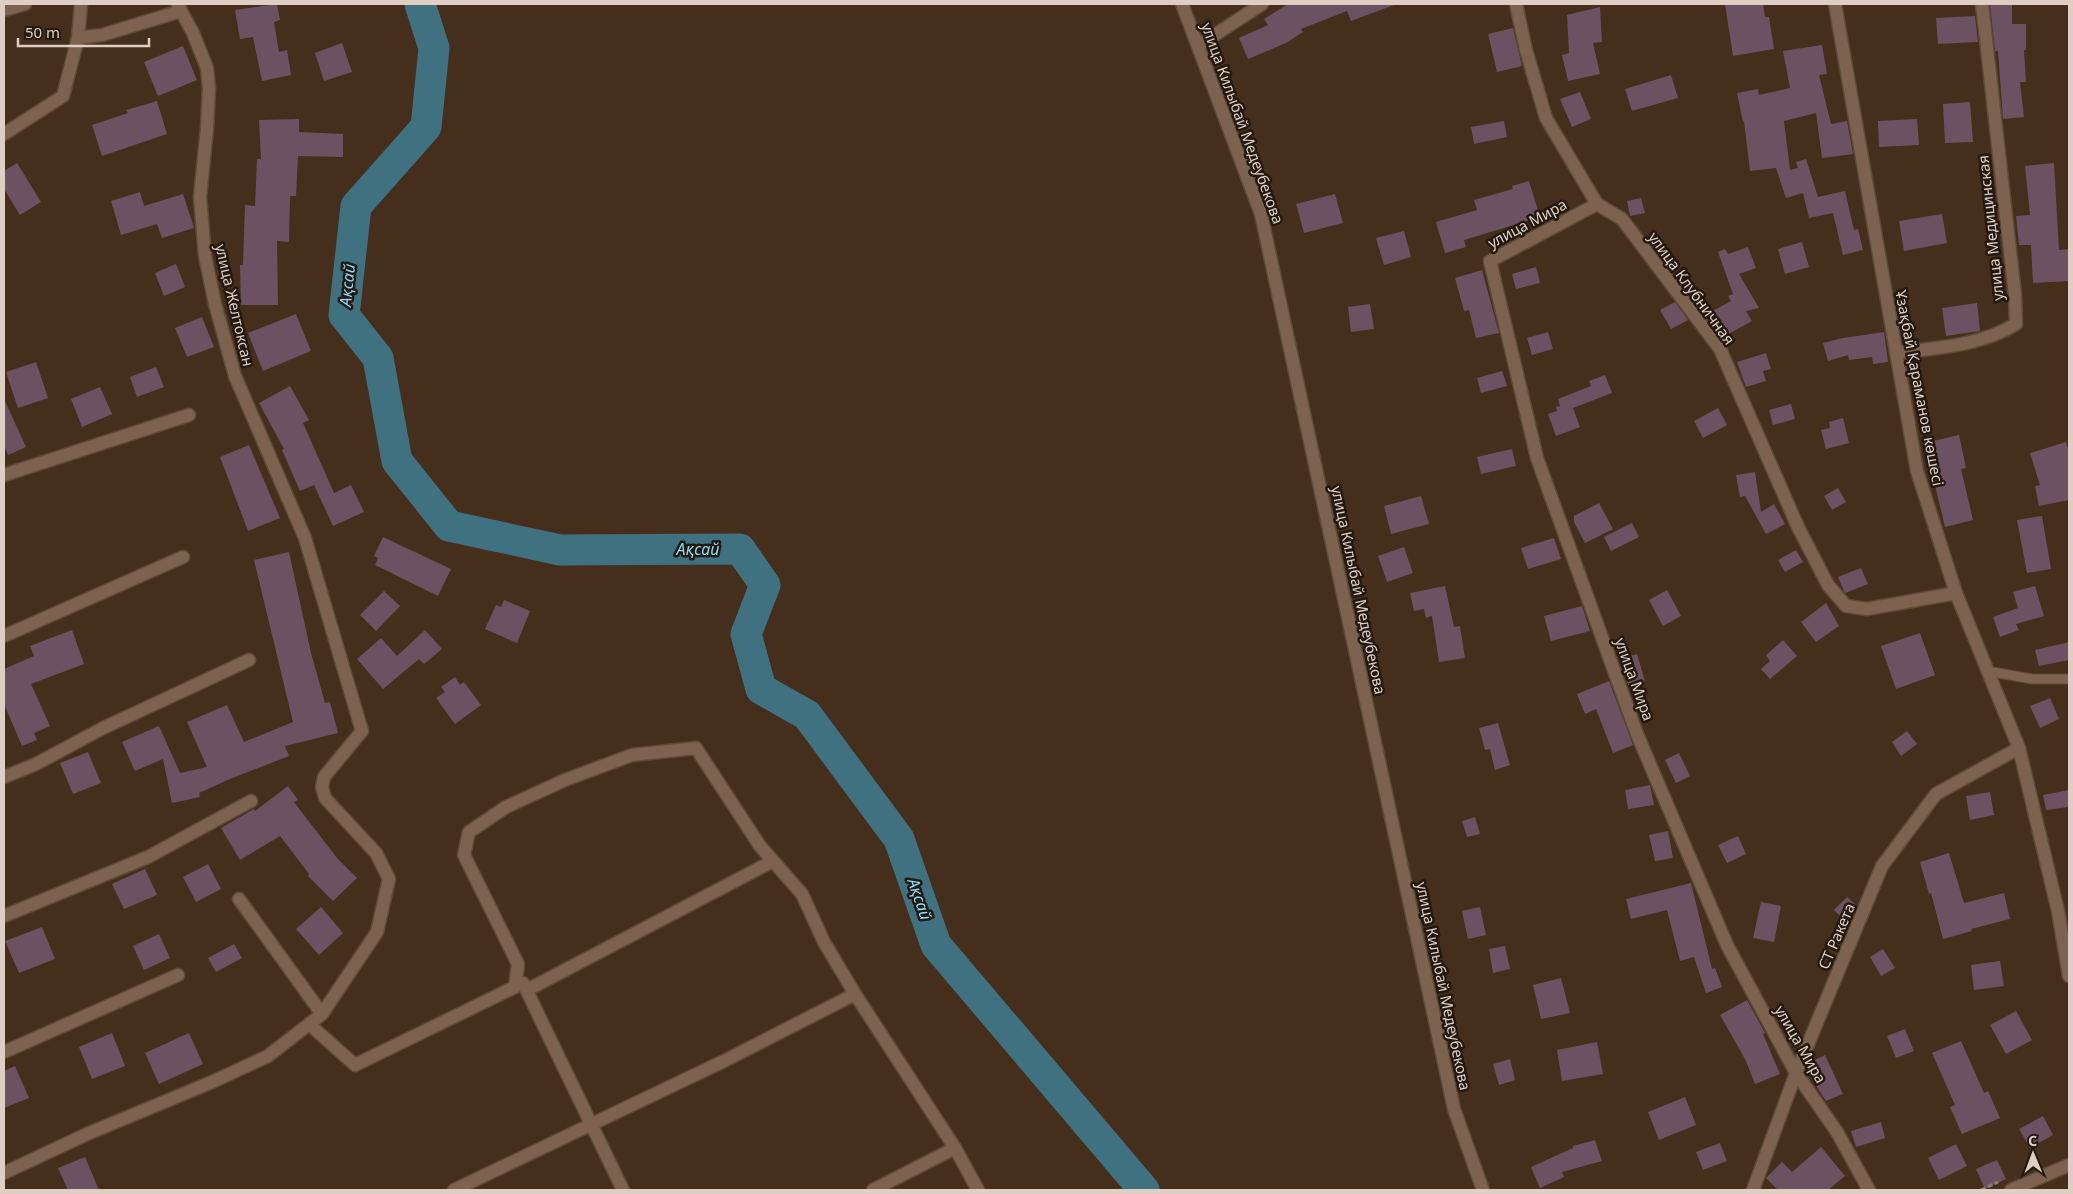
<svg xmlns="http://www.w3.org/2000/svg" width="2073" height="1194" font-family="'Noto Sans',sans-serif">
	<rect width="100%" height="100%" fill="#462e1c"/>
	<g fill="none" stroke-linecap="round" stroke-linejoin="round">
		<!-- river -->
		<polyline stroke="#3f7181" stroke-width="31" points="420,4 434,48 426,127 356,206 344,315 378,358 397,461 449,526 560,550 740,549 765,585 746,634 761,689 807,715 899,839 936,945 1144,1190"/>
	</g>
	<!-- building -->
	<g fill="#6c5163">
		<polygon points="277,4 280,20 274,22 279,52 287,50 291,75 262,81 253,37 240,39 235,10"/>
		<polygon points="1288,4 1394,4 1394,5 1351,21 1347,11 1301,29 1303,32 1286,43 1248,59 1239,38 1268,25 1264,19"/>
		<polygon points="1725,4 1763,4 1765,17 1769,17 1774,49 1733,56"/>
		<polygon points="1990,4 2012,4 2012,24 2026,24 2026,50 2024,50 2026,82 2020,82 2024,117 2003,119 1998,51 1995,51"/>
		<polygon points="1600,7 1602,42 1593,43 1600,74 1568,81 1562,55 1569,53 1567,15"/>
		<polygon points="1975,16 1978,42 1938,44 1936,18"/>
		<polygon points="1513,28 1522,66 1497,72 1488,34"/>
		<polygon points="342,43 352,72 324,81 315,53"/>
		<polygon points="1822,45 1827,74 1819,75 1831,124 1847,121 1853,154 1822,158 1816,113 1784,121 1790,170 1798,168 1796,162 1806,159 1818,197 1845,191 1854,230 1858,229 1863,250 1843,255 1833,213 1809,218 1803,193 1786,198 1776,168 1750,171 1744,121 1743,122 1737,93 1758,89 1759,95 1790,88 1783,51"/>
		<polygon points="183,46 197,80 158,96 144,62"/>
		<polygon points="1671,75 1678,98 1632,111 1625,89"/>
		<polygon points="1580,92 1591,119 1572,127 1560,99"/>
		<polygon points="157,101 167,134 102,156 92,125 128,113 126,110"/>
		<polygon points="1970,102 1973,142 1945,143 1943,104"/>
		<polygon points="299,119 299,132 343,134 343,157 298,156 296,196 290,196 289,242 277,241 278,305 241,305 240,265 243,265 245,205 255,206 257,159 261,159 259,120"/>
		<polygon points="1917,119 1919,145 1879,147 1878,121"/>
		<polygon points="1504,121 1507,137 1474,144 1471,127"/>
		<polygon points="17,163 41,202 20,215 4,189 4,171"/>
		<polygon points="2054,163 2059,250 2069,249 2069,281 2033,283 2031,245 2019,245 2016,216 2030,215 2025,166"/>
		<polygon points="1529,181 1540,217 1464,240 1466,247 1445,253 1436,222 1477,210 1474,200 1513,189 1512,186"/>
		<polygon points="140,192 144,206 183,194 194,228 162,238 157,224 121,235 111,201"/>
		<polygon points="1335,194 1343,223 1304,233 1296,204"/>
		<polygon points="1641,198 1645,213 1630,216 1627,201"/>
		<polygon points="1942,214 1947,243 1904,251 1899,221"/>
		<polygon points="1404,231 1411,257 1384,265 1376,238"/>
		<polygon points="1802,242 1809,267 1785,274 1778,249"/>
		<polygon points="1748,247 1756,268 1739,274 1759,308 1746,311 1752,321 1723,337 1709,313 1731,301 1728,296 1733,294 1718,252 1725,249 1728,254"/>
		<polygon points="176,264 185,287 164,296 155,273"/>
		<polygon points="1536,267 1540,283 1516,289 1512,274"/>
		<polygon points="1482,270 1499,333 1476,338 1469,310 1464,311 1455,278"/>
		<polygon points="1675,302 1688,320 1671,329 1660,310"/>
		<polygon points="1977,303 1980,331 1946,336 1942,308"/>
		<polygon points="1370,304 1374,329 1351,332 1348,307"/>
		<polygon points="296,314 311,351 263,371 248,333"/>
		<polygon points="202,317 214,347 187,357 175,328"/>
		<polygon points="1548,332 1553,349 1532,355 1527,338"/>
		<polygon points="1884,332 1888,362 1873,364 1872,357 1849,360 1848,355 1828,361 1823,343 1843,338"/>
		<polygon points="1766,353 1771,369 1763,371 1766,381 1746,387 1737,362"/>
		<polygon points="36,362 48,398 18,408 6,372"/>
		<polygon points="156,367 164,387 137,397 130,377"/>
		<polygon points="1502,371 1507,386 1481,393 1477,378"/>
		<polygon points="1605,375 1612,393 1573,408 1580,427 1556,436 1548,414 1557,411 1556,407 1560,406 1558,399 1591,386 1589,381"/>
		<polygon points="290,386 309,420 303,423 334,493 351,485 364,512 333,526 314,485 300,491 282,450 284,449 259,403"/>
		<polygon points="100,387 112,414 82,427 71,399"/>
		<polygon points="4,399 26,447 8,455 4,446"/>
		<polygon points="1791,404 1795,419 1773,425 1769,410"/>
		<polygon points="1718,408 1727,425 1703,438 1694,421"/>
		<polygon points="1843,418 1849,443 1826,449 1821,430 1830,428 1829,422"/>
		<polygon points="1959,435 1966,468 1961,469 1973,520 1945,527 1925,443"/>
		<polygon points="2066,442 2069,452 2069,500 2039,506 2035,486 2040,485 2030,453"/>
		<polygon points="249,445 280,518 248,531 220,457"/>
		<polygon points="1512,449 1516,466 1481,474 1477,457"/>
		<polygon points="1755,472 1761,512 1774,504 1785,524 1766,534 1745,496 1740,497 1736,475"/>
		<polygon points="1838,488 1846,502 1832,510 1824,496"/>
		<polygon points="1421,496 1429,524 1391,534 1384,506"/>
		<polygon points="1599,503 1613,529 1585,543 1574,522 1574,516"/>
		<polygon points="2042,516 2051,569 2027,573 2017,520"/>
		<polygon points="1632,523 1639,537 1611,551 1604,537"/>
		<polygon points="383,537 451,569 438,596 375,565 378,558 374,556"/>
		<polygon points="1554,538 1561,559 1528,569 1521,548"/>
		<polygon points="1404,547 1413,573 1387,582 1378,556"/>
		<polygon points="1796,550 1803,562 1785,572 1778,560"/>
		<polygon points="289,552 311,653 325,703 330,702 338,733 285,746 289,756 230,779 199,793 200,797 172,803 163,759 135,771 122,742 159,726 180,773 207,767 187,722 227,705 244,742 293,722 254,560"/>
		<polygon points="1861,568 1868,584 1845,593 1838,577"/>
		<polygon points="1445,586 1454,627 1460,626 1465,658 1439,662 1432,616 1426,618 1424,609 1414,611 1410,593"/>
		<polygon points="2035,586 2044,616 2016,624 2019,630 2000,637 1993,617 2018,608 2013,592"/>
		<polygon points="1667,590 1681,616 1663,626 1649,600"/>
		<polygon points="384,591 400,606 376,631 360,615"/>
		<polygon points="504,600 530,611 517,643 485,629 496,605 501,607"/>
		<polygon points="1826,603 1839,626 1816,642 1801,622"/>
		<polygon points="1582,606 1590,631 1551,641 1544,616"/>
		<polygon points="72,630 84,664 31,684 50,726 34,733 37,740 22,746 4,704 4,669 34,656 30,646"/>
		<polygon points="425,630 442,649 424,664 419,659 383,689 357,659 381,638 397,656"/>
		<polygon points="1920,633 1935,675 1896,689 1881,646"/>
		<polygon points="1783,640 1797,656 1770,679 1761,669 1770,661 1766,655"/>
		<polygon points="2069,642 2069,660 2039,666 2035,650"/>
		<polygon points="1637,654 1645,681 1629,686 1620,659"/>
		<polygon points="455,677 460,685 464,682 481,705 455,724 436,698 445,692 441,687"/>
		<polygon points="1609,681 1633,745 1613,753 1596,709 1585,714 1577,694"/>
		<polygon points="2050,698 2059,719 2040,728 2030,706"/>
		<polygon points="1498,723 1510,765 1495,770 1490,749 1485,750 1479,728"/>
		<polygon points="1907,731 1917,744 1901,756 1892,742"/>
		<polygon points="88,752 101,783 73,794 60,763"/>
		<polygon points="1679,753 1690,776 1676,783 1665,760"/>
		<polygon points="1650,785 1654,805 1628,809 1625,790"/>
		<polygon points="288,786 298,800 294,802 337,858 357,878 333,901 308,876 309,874 280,836 240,860 221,828 254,809 255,811"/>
		<polygon points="2069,790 2069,807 2046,810 2043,795"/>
		<polygon points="1990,792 1994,815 1970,820 1966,796"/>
		<polygon points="1475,817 1480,834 1467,837 1462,821"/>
		<polygon points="1668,831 1673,858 1655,861 1649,835"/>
		<polygon points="1738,836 1746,854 1727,863 1718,845"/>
		<polygon points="1949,853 1964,903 2004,893 2010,919 1971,929 1972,931 1943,939 1931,893 1929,894 1920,862"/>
		<polygon points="208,864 221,889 196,902 183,877"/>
		<polygon points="145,869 157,895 124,909 112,884"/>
		<polygon points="1691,883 1712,969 1715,968 1722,987 1706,993 1694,957 1680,961 1667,910 1631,919 1626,899"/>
		<polygon points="1847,897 1857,906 1849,924 1834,910"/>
		<polygon points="1761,902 1781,906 1774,942 1753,938"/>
		<polygon points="321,907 343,933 319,955 296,929"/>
		<polygon points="1480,907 1486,935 1468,939 1462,911"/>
		<polygon points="42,927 55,959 19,973 5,941"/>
		<polygon points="159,934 170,958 144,970 133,946"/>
		<polygon points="234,944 242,958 216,972 208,958"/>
		<polygon points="1505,946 1510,969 1493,973 1489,949"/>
		<polygon points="1883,949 1895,968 1881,976 1870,957"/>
		<polygon points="2000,961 2004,986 1974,990 1971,965"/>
		<polygon points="1561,978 1570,1013 1541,1019 1533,985"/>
		<polygon points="1747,1000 1765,1033 1763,1034 1780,1074 1755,1084 1745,1059 1720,1015"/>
		<polygon points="2016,1011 2032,1040 2006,1054 1990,1025"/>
		<polygon points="1905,1029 1914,1051 1896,1058 1887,1036"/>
		<polygon points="112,1033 125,1066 92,1079 79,1047"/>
		<polygon points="189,1033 203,1064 159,1084 145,1053"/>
		<polygon points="1961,1041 1984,1093 1988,1091 2000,1118 1962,1134 1950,1107 1955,1105 1932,1053"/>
		<polygon points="1597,1042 1603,1074 1562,1081 1557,1050"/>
		<polygon points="1825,1055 1843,1094 1826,1101 1806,1070 1809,1063"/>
		<polygon points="1510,1059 1515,1080 1499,1085 1493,1064"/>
		<polygon points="15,1066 29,1098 4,1108 4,1071"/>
		<polygon points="1685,1097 1696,1125 1659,1140 1648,1112"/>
		<polygon points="2043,1116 2053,1135 2030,1148 2019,1129"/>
		<polygon points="1881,1122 1885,1138 1856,1147 1851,1131"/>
		<polygon points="1595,1140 1602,1161 1562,1172 1564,1177 1540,1188 1531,1167 1573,1148 1573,1146"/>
		<polygon points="1720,1143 1727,1161 1703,1170 1696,1152"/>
		<polygon points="1956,1144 1967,1166 1939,1180 1928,1158"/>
		<polygon points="1821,1147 1845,1176 1828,1190 1778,1190 1766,1178 1782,1162 1792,1172"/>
		<polygon points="85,1157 99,1190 68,1190 58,1168"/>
		<polygon points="1997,1160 2006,1179 1985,1189 1976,1169"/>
	</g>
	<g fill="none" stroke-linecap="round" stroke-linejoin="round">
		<!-- lane casing -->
		<g stroke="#5e4a39" stroke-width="11">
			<polyline id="lane" points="1987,671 2032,679 2069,679"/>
		</g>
		<!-- street casing -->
		<g stroke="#5e4a39" stroke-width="15">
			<g id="street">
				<polyline points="1516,4 1526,50 1546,118 1597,204 1622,219 1720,349 1798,527 1828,585 1846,606 1867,609 1956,593 2019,748 2058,911 2069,976"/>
				<polyline points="4,10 25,4"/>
				<polyline points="78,38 102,35 181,11 178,4"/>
				<polyline points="1198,46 1262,4"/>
				<polyline points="4,134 63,96 78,38 81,4"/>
				<polyline points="1597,204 1490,261 1537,458 1637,734 1727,945 1796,1073 1837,1132 1869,1190"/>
				<path d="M1896,353c41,-5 84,-7 120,-29l-1,-29 -33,-291"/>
				<polyline points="4,475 189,415"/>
				<polyline points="4,636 183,557"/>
				<polyline points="4,777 36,764 103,728 249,660"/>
				<polyline points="239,899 322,1014"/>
				<polyline points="4,916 148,857 251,801"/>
				<polyline points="523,983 623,1190"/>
				<polyline points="527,990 773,861"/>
				<polyline points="309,1024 355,1065 515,987 518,964 464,855 469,832 506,807 565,780 632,755 696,748 760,846 802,894 824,942 855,994 955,1148 978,1190"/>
				<polyline points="4,1052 178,975"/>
				<polyline points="4,1173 87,1134 212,1082 268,1056 322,1014 377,932 389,879 376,853 325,798 322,787 324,777 362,731 305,538 235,376 215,304 205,256 200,197 207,128 209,88 207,68 193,33 181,11"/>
				<polyline points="454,1190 726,1060 855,994"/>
				<polyline points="873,1190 955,1148"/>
				<polyline points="1753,1190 1796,1073 1882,866 1936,794 2019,748"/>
				<polyline points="2011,1190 2069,1165"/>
			</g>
		</g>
		<!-- secondary casing -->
		<g stroke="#5e4a39" stroke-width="15">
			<g id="secondary">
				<polyline points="1182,4 1261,214 1454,1109 1483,1190"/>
				<polyline points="1835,4 1917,471 1956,593"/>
			</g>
		</g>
		<!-- path -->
		<polyline stroke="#917d6e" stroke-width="3" stroke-dasharray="5 2.5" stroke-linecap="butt" points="1981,1190 1998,1182"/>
		<!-- lane -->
		<use href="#lane" stroke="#7d624f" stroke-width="9"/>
		<!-- street -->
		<use href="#street" stroke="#7d624f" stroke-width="12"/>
		<!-- secondary -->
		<use href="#secondary" stroke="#7d624f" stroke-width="12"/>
	</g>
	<g text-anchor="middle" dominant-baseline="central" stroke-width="5" stroke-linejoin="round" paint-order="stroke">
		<!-- street labels -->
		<g font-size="15" fill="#decec3" stroke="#241911">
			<text transform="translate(1243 123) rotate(70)">улица Килыбай Медеубекова</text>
			<text transform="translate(1527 223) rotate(-28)">улица Мира</text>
			<text transform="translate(1990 228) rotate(-96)">улица Медицинская</text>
			<text transform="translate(1692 288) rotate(54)">улица Клубничная</text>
			<text transform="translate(235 305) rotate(77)">улица Желтоксан</text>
			<text transform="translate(1920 388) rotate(79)">Ұзақбай Қараманов көшесі</text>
			<text transform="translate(1359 590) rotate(78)">улица Килыбай Медеубекова</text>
			<text transform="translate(1635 679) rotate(70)">улица Мира</text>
			<text transform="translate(1836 936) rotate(-67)">СТ Ракета</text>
			<text transform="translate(1444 986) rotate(78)">улица Килыбай Медеубекова</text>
			<text transform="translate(1801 1044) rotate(60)">улица Мира</text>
		</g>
		<!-- water labels -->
		<g font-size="16" font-style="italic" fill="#89ddf8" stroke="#241911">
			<text transform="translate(347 285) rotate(-84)">Ақсай</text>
			<text x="698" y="549">Ақсай</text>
			<text transform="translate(920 899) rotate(71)">Ақсай</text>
		</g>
	</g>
	<!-- border -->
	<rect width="2073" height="1194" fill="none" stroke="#decec3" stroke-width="10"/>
	<!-- north arrow -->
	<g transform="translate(2033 1154) rotate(359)" stroke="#241911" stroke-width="4" paint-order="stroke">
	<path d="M0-4L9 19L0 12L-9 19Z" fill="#decec3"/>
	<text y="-8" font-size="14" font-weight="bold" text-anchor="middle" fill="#decec3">С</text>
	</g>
	<!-- scale -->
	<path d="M18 38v8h131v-8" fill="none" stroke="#decec3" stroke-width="2.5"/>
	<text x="25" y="38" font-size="15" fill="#decec3" stroke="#241911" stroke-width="4" paint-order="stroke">50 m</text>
</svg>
